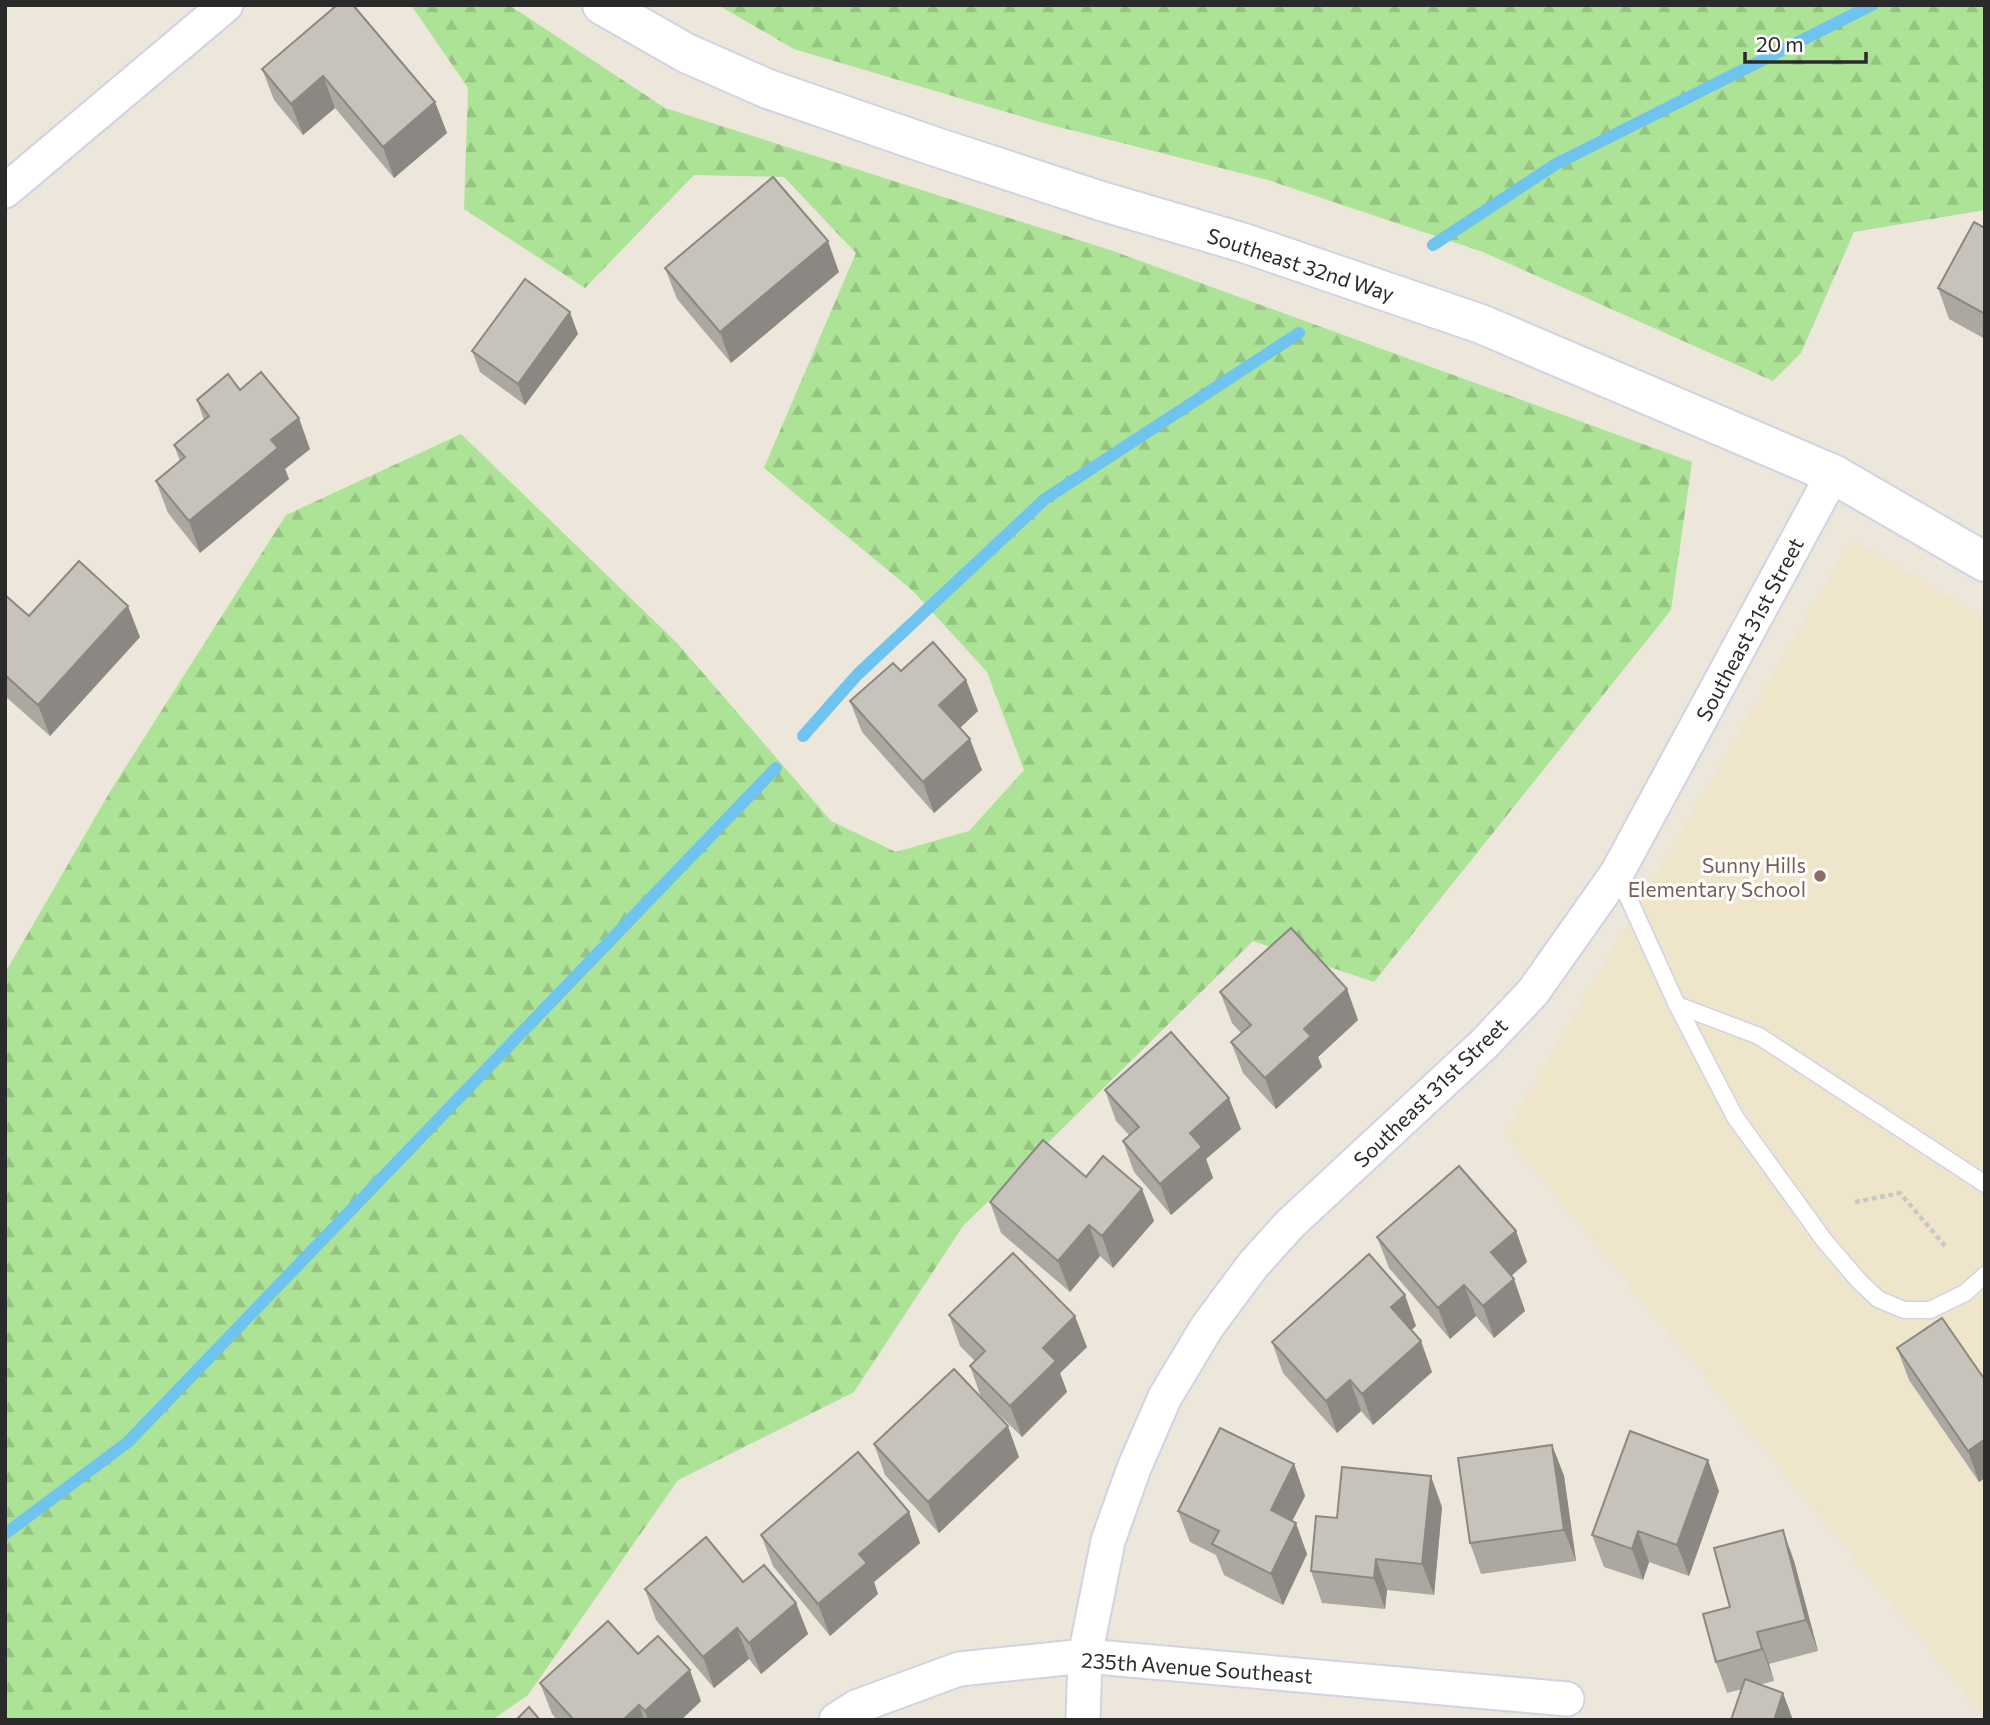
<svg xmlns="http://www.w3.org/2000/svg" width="1990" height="1725" font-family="Commissioner,sans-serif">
	<defs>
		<pattern id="forest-firs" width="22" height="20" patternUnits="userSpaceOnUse" patternTransform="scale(1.75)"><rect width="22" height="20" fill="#ace397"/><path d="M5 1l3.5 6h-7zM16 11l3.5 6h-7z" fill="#94c382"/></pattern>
	</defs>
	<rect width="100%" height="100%" fill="#ece6db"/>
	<!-- education -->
	<polygon fill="#eee5cb" points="1852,539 1985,618 1985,1717 1505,1134"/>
	<!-- forest -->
	<g fill="url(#forest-firs)">
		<polygon points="411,5 509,5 665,108 1113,251 1692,462 1671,610 1374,982 1253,941 963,1226 854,1392 678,1480 528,1695 492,1720 5,1720 5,973 111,790 286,515 461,434 677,643 831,821 896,852 969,831 1024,770 987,672 913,591 764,468 856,253 784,177 694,175 585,288 464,209 468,88"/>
		<polygon points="718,5 1985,5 1985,210 1854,232 1801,353 1773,381 1483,252 1268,180 1047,124 794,49"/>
	</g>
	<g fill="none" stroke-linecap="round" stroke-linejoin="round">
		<!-- stream -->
		<g stroke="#6ec4ef" stroke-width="12">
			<polyline points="1433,245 1556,164 1872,5"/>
			<polyline points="803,736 857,675 1045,499 1299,333"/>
			<polyline points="5,1534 128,1442 776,768"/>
		</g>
		<!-- service casing -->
		<g stroke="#d1d3e3" stroke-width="19">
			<g id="service">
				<polyline points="1617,873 1677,1005 1735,1117 1824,1240 1859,1281 1878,1299 1904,1310 1930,1310 1965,1293 1985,1275"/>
				<polyline points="1677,1005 1759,1036 1985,1184"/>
			</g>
		</g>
		<!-- minor casing -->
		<g stroke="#d1d3e3" stroke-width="37">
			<g id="minor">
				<polyline points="5,191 226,5"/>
				<polyline points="836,1720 856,1707 959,1669 1085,1656 1567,1699"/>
				<polyline points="1083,1720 1085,1656 1108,1541 1134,1468 1165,1397 1207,1327 1253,1265 1290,1224 1485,1043 1533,992 1617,873 1833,474"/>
			</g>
		</g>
		<!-- tertiary casing -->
		<g stroke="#d1d3e3" stroke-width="42">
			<polyline id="tertiary" points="602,5 686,53 768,89 936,147 1101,201 1244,243 1481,324 1833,474 1985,562"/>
		</g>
		<!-- path -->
		<polyline stroke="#c8c8c8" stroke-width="4.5" stroke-dasharray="5 3.5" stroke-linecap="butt" points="1855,1202 1900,1193 1946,1247"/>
		<!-- service -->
		<use href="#service" stroke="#fff" stroke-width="16"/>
		<!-- minor -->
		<use href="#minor" stroke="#fff" stroke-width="33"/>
		<!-- tertiary -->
		<use href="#tertiary" stroke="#fff" stroke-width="38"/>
	</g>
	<!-- wall -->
	<g fill="#aba8a1">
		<polygon points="337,5 435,102 447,133 394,178 335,108 303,135 274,100 262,69"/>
		<polygon points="1985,228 1985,339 1949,319 1938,288"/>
		<polygon points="665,268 839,272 731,363 677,299"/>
		<polygon points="578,334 525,405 480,372 472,351"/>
		<polygon points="240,390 310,449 285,469 289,479 200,553 168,513 156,481 180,461 174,445 204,420 197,400"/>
		<polygon points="5,595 29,616 140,637 50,736 5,696"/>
		<polygon points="901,671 966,680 978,711 960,728 982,770 934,813 862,732 850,701"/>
		<polygon points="1347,989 1358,1020 1318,1057 1322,1067 1276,1109 1243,1073 1231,1042 1241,1033 1232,1023 1220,992"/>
		<polygon points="1105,1090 1241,1129 1206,1159 1213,1178 1171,1215 1134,1172 1123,1141 1129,1135 1116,1121"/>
		<polygon points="1086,1177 1142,1189 1154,1221 1113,1268 1100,1256 1070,1292 1001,1233 990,1202"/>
		<polygon points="1516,1231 1527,1262 1511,1276 1525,1311 1494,1338 1476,1316 1450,1339 1389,1268 1377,1237"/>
		<polygon points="949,1315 1087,1347 1060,1373 1067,1392 1022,1437 981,1397 970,1366 975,1361 960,1346"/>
		<polygon points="1416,1326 1411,1330 1432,1372 1373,1425 1361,1411 1337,1433 1283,1373 1272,1342"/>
		<polygon points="1897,1348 1985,1380 1985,1478 1979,1482 1909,1380"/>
		<polygon points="874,1444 1019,1457 939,1533 885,1475"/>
		<polygon points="1552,1445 1564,1476 1576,1561 1481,1574 1470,1543"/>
		<polygon points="1294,1464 1305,1496 1292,1521 1307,1554 1283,1605 1224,1575 1216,1555 1190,1542 1178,1511"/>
		<polygon points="1719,1491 1689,1576 1649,1562 1643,1580 1604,1567 1592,1535"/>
		<polygon points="1442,1507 1434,1595 1387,1590 1385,1609 1322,1603 1311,1571 1337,1518"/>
		<polygon points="909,1512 920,1543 874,1582 878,1594 830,1636 773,1566 761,1535"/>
		<polygon points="1794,1561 1818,1651 1769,1664 1774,1681 1727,1693 1716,1662 1730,1607"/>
		<polygon points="743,1582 796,1603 808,1634 761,1674 749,1659 714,1688 656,1620 645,1589"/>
		<polygon points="638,1654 701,1701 681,1720 557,1720 552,1714 540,1683"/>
	</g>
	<!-- shaded-wall -->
	<g fill="#8b8883">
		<polygon points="323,76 335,108 303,135 291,104"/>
		<polygon points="435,102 447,133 394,178 383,147"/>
		<polygon points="828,241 839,272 731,363 720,332"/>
		<polygon points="570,312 578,334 525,405 518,384"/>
		<polygon points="299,418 310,449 285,469 289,479 200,553 189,521 271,440"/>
		<polygon points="128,606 140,637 50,736 38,705"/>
		<polygon points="966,680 978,711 951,736 939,705"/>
		<polygon points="970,739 982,770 934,813 923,782"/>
		<polygon points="1347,989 1358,1020 1318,1057 1322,1067 1276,1109 1265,1078 1304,1029"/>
		<polygon points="1229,1098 1241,1129 1206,1159 1213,1178 1171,1215 1160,1184 1190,1133"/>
		<polygon points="1142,1189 1154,1221 1113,1268 1102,1236"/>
		<polygon points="1089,1225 1100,1256 1070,1292 1058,1261"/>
		<polygon points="1516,1231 1527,1262 1502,1284 1491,1252"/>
		<polygon points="1514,1279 1525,1311 1494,1338 1483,1306"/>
		<polygon points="1464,1285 1476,1316 1450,1339 1438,1308"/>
		<polygon points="1405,1295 1416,1326 1402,1338 1391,1307"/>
		<polygon points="1075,1316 1087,1347 1060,1373 1067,1392 1022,1437 1010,1406 1043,1348"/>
		<polygon points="1421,1341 1432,1372 1373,1425 1362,1394"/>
		<polygon points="1350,1380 1361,1411 1337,1433 1326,1401"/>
		<polygon points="1008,1426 1019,1457 939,1533 928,1502"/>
		<polygon points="1985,1439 1985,1478 1979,1482 1968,1451"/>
		<polygon points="1552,1445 1564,1476 1576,1561 1564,1530"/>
		<polygon points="1708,1460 1719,1491 1689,1576 1677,1545"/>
		<polygon points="1294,1464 1305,1496 1282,1541 1271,1510"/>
		<polygon points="1431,1476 1442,1507 1434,1595 1422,1564"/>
		<polygon points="909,1512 920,1543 874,1582 878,1594 830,1636 818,1604 859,1554"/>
		<polygon points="1296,1523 1307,1554 1283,1605 1271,1574"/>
		<polygon points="1783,1530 1794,1561 1818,1651 1806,1620"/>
		<polygon points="1638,1531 1649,1562 1643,1580 1632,1549"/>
		<polygon points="1376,1559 1387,1590 1385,1609 1374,1578"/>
		<polygon points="796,1603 808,1634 761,1674 749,1643"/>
		<polygon points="737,1628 749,1659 714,1688 703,1657"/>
		<polygon points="1757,1632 1769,1664 1774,1681 1762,1649"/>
		<polygon points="690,1670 701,1701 681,1720 648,1720 645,1711"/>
		<polygon points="1783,1693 1793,1720 1776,1720 1775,1717"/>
		<polygon points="639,1705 644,1720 623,1720"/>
	</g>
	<!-- building -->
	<g fill="#c7c3bb" stroke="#8b8883" stroke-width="2">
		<polygon points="337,5 353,5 435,102 383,147 323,76 291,104 262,69"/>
		<polygon points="773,177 828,241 720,332 665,268"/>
		<polygon points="1974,222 1985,228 1985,314 1938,288"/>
		<polygon points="525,279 570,312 518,384 472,351"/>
		<polygon points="261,372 299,418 271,440 278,448 189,521 156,481 185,457 174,445 209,416 197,400 228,374 240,390"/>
		<polygon points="79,561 128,606 38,705 5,675 5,595 29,616"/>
		<polygon points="933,642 966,680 939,705 970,739 923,782 850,701 893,663 901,671"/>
		<polygon points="1291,928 1347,989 1304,1029 1311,1036 1265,1078 1231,1042 1251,1025 1220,992"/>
		<polygon points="1171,1032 1229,1098 1190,1133 1202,1147 1160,1184 1123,1141 1139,1127 1105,1090"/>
		<polygon points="1043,1140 1086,1177 1103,1156 1142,1189 1102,1236 1089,1225 1058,1261 990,1202"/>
		<polygon points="1459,1166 1516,1231 1491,1252 1514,1279 1483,1306 1464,1285 1438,1308 1377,1237"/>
		<polygon points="1013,1253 1075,1316 1043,1348 1056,1361 1010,1406 970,1366 985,1351 949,1315"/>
		<polygon points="1369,1254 1405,1295 1391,1307 1421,1341 1362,1394 1350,1380 1326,1401 1272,1342"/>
		<polygon points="1942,1318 1985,1380 1985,1439 1968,1451 1897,1348"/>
		<polygon points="954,1369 1008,1426 928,1502 874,1444"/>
		<polygon points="1220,1428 1294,1464 1271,1510 1296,1523 1271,1574 1212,1544 1219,1531 1178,1511"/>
		<polygon points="1630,1431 1708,1460 1677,1545 1638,1531 1632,1549 1592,1535"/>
		<polygon points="1552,1445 1564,1530 1470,1543 1458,1458"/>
		<polygon points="858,1452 909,1512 859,1554 867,1563 818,1604 761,1535"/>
		<polygon points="1342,1467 1431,1476 1422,1564 1376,1559 1374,1578 1311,1571 1316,1516 1337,1518"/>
		<polygon points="1783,1530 1806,1620 1757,1632 1762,1649 1716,1662 1703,1614 1730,1607 1714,1548"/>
		<polygon points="706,1537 743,1582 764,1565 796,1603 749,1643 737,1628 703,1657 645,1589"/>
		<polygon points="608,1621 638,1654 658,1636 690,1670 645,1711 639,1705 623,1720 574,1720 540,1683"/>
		<polygon points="1745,1679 1783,1693 1775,1717 1784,1720 1731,1720"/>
		<polygon points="529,1707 540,1720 516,1720"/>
	</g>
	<!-- markers -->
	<circle fill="#8d6e63" stroke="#fff" stroke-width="2.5" cx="1820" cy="876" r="7"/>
	<g text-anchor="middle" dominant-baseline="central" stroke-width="6" stroke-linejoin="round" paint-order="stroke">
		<!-- street labels -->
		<g font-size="21" fill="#2a2a2a" stroke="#fff">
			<text transform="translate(1301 264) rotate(18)">Southeast 32nd Way</text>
			<text transform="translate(1749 629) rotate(-62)">Southeast 31st Street</text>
			<text transform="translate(1430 1092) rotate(-44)">Southeast 31st Street</text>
			<text transform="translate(1197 1667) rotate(4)">235th Avenue Southeast</text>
		</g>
		<!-- education labels -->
		<g font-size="21" fill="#785e54" stroke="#fff" text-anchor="end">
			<text x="1806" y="864">Sunny Hills<tspan x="1806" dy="24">Elementary School</tspan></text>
		</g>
	</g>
	<!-- border -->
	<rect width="1990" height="1725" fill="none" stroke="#2a2a2a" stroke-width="14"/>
	<!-- scale -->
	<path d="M1745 52v10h121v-10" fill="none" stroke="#2a2a2a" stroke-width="3.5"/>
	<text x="1756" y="52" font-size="21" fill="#2a2a2a" stroke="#ffffff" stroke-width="5" paint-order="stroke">20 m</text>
</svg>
